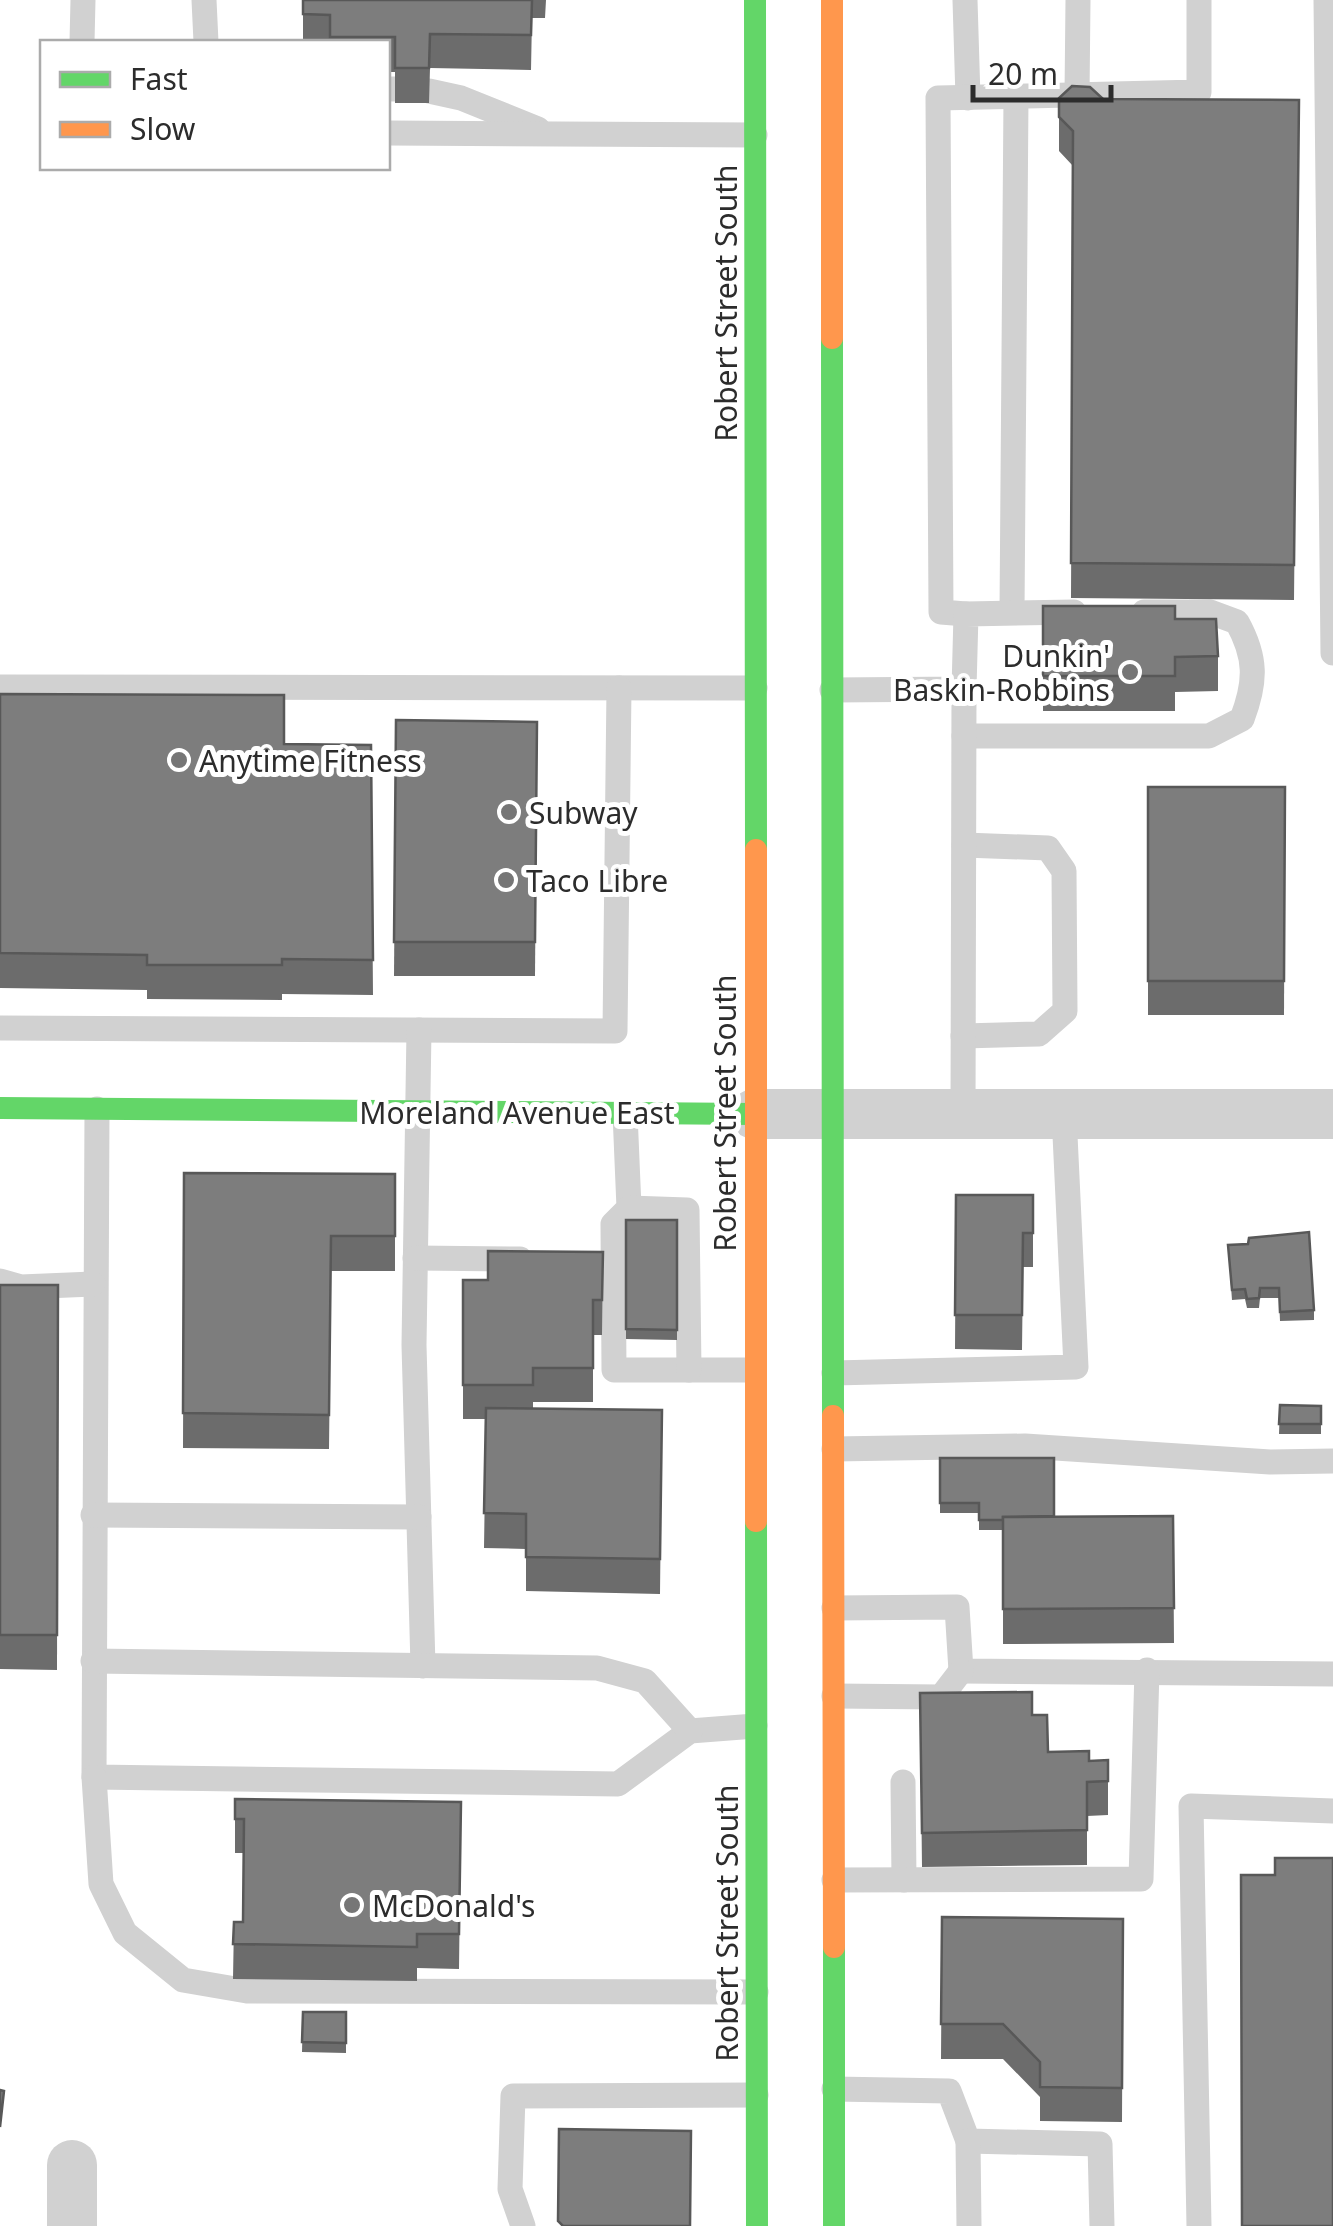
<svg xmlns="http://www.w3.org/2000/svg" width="1333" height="2226" font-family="'Noto Sans',sans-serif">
	<rect width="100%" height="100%" fill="#fff"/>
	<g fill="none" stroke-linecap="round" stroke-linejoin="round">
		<!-- lane -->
		<g stroke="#d1d1d1" stroke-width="25">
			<polyline points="204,0 206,42"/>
			<polyline points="965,0 968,98"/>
			<polyline points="1326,0 1333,653"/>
			<polyline points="82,42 83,0"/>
			<polyline points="388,89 395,89"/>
			<polyline points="429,91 461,98 538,129"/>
			<polyline points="1077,95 1078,0"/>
			<polyline points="388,133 755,135"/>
			<polyline points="1012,612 1016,97"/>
			<polyline points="966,614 941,612 938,98 1199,92 1199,0"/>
			<polyline points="0,687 755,688"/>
			<polyline points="832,690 964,689 966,614 1074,612"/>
			<path d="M964,736h245l33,-17c14,-37 15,-61 -5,-97l-27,-10h-66"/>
			<polyline points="0,1028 615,1031 619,688"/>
			<polyline points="419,1030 414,1345 423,1666"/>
			<polyline points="963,1036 1039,1034 1065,1011 1064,871 1048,848 964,845"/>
			<polyline points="97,1109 94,1777 618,1784 690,1731 755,1726"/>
			<polyline points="625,1113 629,1208 613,1224 614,1370 754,1370"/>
			<polyline points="963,1116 964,689"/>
			<polyline points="629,1208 687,1210 689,1370"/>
			<polyline points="415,1258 520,1259"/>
			<polyline points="0,1281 21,1287 93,1284"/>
			<polyline points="834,1373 1076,1367 1064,1114"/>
			<polyline points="834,1449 1025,1446 1270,1462 1333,1461"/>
			<polyline points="93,1515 419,1517"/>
			<polyline points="834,1608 957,1607 961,1671 1333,1674"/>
			<polyline points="93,1661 597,1668 645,1681 690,1731"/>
			<polyline points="834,1696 941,1697 961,1671"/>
			<polyline points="94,1777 101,1884 125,1933 183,1980 247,1991 756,1992"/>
			<polyline points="903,1782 904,1880"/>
			<polyline points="834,1880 1141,1879 1147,1670"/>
			<polyline points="834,2089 949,2091 968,2141 1100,2144 1102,2226"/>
			<polyline points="968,2141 969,2226"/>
			<polyline points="523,2226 510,2189 513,2096 756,2095"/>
			<polyline points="1199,2226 1191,1806 1333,1811"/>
		</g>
		<!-- street -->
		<g stroke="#d1d1d1" stroke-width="50">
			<polyline points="754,1114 1333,1114"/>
			<polyline points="72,2165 72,2226"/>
		</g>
		<!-- fast -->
		<g stroke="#63d668" stroke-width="22">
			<polyline points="755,0 756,850"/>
			<polyline points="832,338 833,1416"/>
			<polyline points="0,1108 754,1114"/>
			<polyline points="756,1521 757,2226"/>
			<polyline points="834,1947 834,2226"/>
		</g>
		<!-- slow -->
		<g stroke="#ff974d" stroke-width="22">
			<polyline points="832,0 832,338"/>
			<polyline points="756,850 756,1521"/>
			<polyline points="833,1416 834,1947"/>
		</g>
	</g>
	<!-- wall -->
	<g fill="#6c6c6c">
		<polygon points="303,0 546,0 545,18 532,18 531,70 430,68 429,103 395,103 395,72 388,72 388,42 303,42"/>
		<polygon points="1059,98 1299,100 1294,600 1071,598 1073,166 1059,151"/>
		<polygon points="1043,606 1175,619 1218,656 1218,691 1175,692 1175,711 1043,711"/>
		<polygon points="0,694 284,744 371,745 373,995 282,994 282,1000 147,999 147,990 0,988"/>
		<polygon points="396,720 537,722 535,976 394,976"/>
		<polygon points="1148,787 1285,787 1284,1015 1148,1015"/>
		<polygon points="184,1173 395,1174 395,1271 331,1271 329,1449 183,1448"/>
		<polygon points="956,1195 1033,1195 1033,1267 1023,1267 1022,1350 955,1349"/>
		<polygon points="626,1220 677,1220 677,1340 626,1339"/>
		<polygon points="1228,1245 1314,1310 1314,1320 1280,1321 1279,1298 1260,1298 1259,1308 1247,1308 1245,1299 1232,1300"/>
		<polygon points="603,1252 602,1335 593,1335 593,1402 533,1402 533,1408 662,1410 660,1594 526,1591 526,1549 484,1548 486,1419 463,1419 463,1280 488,1280"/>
		<polygon points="0,1285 58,1285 57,1670 0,1669"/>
		<polygon points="1280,1405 1321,1406 1321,1434 1279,1434"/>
		<polygon points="940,1458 1054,1516 1173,1516 1174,1643 1003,1644 1003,1530 979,1530 979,1513 940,1513"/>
		<polygon points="920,1693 1032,1715 1048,1752 1089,1761 1108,1760 1108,1815 1087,1816 1087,1865 922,1867"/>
		<polygon points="235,1799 461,1802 459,1969 417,1968 417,1981 233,1979 234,1922 243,1922 244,1853 235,1853"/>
		<polygon points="942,1917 1123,1919 1122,2122 1040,2121 1040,2097 1003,2059 941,2059"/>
		<polygon points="303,2012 346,2012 346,2053 302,2052"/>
	</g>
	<!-- building -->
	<g fill="#7d7d7d" stroke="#585858" stroke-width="2.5">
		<polygon points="303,0 532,0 531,35 430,34 429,68 395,68 395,37 330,37 330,15 303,14"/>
		<polygon points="1072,86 1090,87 1103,99 1299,100 1294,565 1071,563 1073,131 1059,117 1059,98"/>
		<polygon points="1043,606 1175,606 1175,619 1216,619 1218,656 1175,657 1175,676 1043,676"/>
		<polygon points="0,694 284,695 284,744 371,745 373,960 282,959 282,965 147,965 147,955 0,953"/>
		<polygon points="396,720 537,722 535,942 394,942"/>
		<polygon points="1148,787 1285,787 1284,981 1148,981"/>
		<polygon points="184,1173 395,1174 395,1236 331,1236 329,1415 183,1413"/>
		<polygon points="956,1195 1033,1195 1033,1233 1023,1233 1022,1315 955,1315"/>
		<polygon points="626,1220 677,1220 677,1330 626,1329"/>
		<polygon points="1309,1232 1314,1310 1280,1312 1279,1288 1260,1288 1259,1298 1247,1299 1245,1289 1232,1290 1228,1245 1248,1244 1249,1238"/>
		<polygon points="488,1251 603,1252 602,1300 593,1300 593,1368 533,1368 533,1385 463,1385 463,1280 488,1280"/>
		<polygon points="0,1285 58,1285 57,1635 0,1635"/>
		<polygon points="1280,1405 1321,1406 1321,1424 1279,1424"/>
		<polygon points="486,1408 662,1410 660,1559 526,1557 526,1514 484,1513"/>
		<polygon points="940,1458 1054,1458 1054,1516 1003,1517 1003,1520 979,1520 979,1503 940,1503"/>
		<polygon points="1173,1516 1174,1608 1003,1609 1003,1517"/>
		<polygon points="1032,1692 1032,1715 1047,1715 1048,1752 1089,1751 1089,1761 1108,1760 1108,1781 1087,1782 1087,1830 922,1833 920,1693"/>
		<polygon points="235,1799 461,1802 459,1934 417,1934 417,1947 233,1944 234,1922 243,1922 244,1819 235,1819"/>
		<polygon points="1275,1858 1333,1858 1333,2226 1242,2226 1241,1875 1275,1875"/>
		<polygon points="942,1917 1123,1919 1122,2088 1040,2087 1040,2062 1003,2024 941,2024"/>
		<polygon points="303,2012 346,2012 346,2043 302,2042"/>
		<polygon points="0,2090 4,2091 0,2127"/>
		<polygon points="559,2129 691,2131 690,2226 563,2226 558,2221"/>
	</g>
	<!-- markers -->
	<g fill="#767676" stroke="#fff" stroke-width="4">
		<circle cx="1130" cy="672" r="10"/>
		<circle cx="179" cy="760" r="10"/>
		<circle cx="509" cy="812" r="10"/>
		<circle cx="506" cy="880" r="10"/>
		<circle cx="352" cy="1905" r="10"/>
	</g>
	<g text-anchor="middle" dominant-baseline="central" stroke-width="10" stroke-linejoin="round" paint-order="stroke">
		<!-- street labels -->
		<g font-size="30" fill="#2c2c2c" stroke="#fff">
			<text transform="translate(725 303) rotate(-90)">Robert Street South</text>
			<text x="517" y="1112">Moreland Avenue East</text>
			<text transform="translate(724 1113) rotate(-90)">Robert Street South</text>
			<text transform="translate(726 1923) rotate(-90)">Robert Street South</text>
		</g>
		<!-- poi labels -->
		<g font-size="30" fill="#2c2c2c" stroke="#fff" text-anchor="start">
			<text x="1110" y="655" text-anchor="end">Dunkin'<tspan x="1110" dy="34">Baskin-Robbins</tspan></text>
			<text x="199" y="760">Anytime Fitness</text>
			<text x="529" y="812">Subway</text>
			<text x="526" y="880">Taco Libre</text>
			<text x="372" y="1905">McDonald's</text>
		</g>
	</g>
	<!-- legend -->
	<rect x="40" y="40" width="350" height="130" fill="#ffffff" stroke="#ababab" stroke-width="2.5"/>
	<rect x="60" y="72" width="50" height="15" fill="#63d668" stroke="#ababab" stroke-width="2.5"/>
	<text x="130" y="90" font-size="30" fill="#2c2c2c">Fast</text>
	<rect x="60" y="122" width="50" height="15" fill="#ff974d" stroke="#ababab" stroke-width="2.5"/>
	<text x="130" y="140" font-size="30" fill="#2c2c2c">Slow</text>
	<!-- scale -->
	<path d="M973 85v15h138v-15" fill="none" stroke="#2c2c2c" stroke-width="5"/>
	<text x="988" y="85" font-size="30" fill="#2c2c2c" stroke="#ffffff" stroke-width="8" paint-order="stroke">20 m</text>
</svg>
